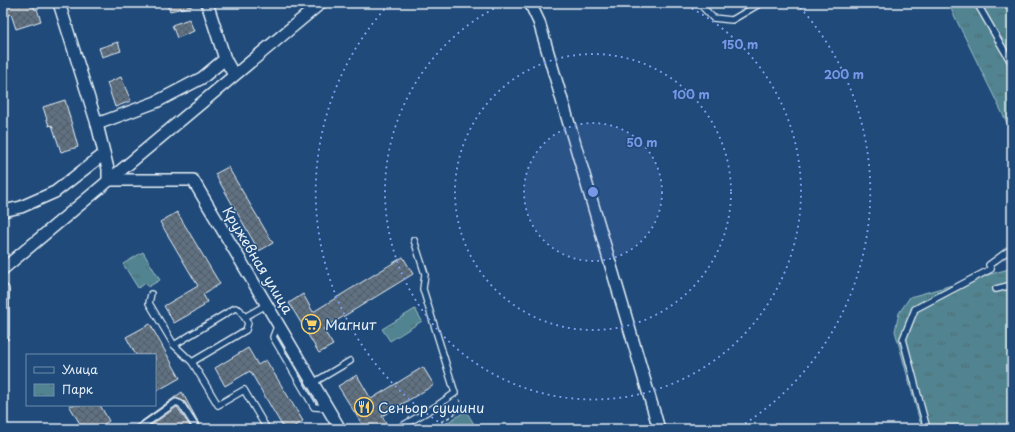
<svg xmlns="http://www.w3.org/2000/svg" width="1015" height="432" font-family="'Playpen Sans',sans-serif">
	<defs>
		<pattern id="park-tufts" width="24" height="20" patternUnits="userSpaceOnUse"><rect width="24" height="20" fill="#518490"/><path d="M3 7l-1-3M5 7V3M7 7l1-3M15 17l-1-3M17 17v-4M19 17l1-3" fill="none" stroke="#4d6c74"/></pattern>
		<pattern id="building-cross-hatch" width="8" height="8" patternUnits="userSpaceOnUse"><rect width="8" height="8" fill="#607181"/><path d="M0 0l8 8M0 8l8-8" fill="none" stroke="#535c66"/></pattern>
	</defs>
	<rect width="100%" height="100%" fill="#1f4a7a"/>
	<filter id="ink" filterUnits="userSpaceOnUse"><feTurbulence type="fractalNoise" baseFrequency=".025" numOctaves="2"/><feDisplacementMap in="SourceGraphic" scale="8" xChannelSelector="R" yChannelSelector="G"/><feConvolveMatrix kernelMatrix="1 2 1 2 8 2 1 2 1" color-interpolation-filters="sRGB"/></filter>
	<g filter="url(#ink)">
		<!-- park -->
		<g fill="url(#park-tufts)" stroke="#9cbac4">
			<polygon points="948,3 1012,3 1012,133"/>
			<polygon points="143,252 160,280 148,287 146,283 138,288 123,264"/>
			<polygon points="1012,268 1012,429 922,429 895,331 899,313 910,297"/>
			<polygon points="415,309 422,321 390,341 382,329"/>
		</g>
		<!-- pitch -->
		<polygon fill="#518490" stroke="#9cbac4" points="466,411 477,429 441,429 440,427"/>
		<!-- building -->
		<g fill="url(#building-cross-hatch)" stroke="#e8f1f8">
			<polygon points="4,3 32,3 35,10 37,9 41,21 16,29 11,14 8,15"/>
			<polygon points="165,3 192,3 192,6 170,11"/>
			<polygon points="189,19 194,31 177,38 172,25"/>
			<polygon points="118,42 121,51 102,57 99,48"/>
			<polygon points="121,77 131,101 115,107 107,83"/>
			<polygon points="65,100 78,147 61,152 52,125 49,126 43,107"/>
			<polygon points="228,167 273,243 259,251 215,174"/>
			<polygon points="177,212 220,284 203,294 207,302 203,304 204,306 174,323 164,306 198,286 160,222"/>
			<polygon points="403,257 413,274 323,329 333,345 319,353 289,303 303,294 313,312"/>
			<polygon points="150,324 180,378 155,392 155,355 136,355 126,337"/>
			<polygon points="248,348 258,365 266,360 303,421 290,429 284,429 250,371 225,386 215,368"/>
			<polygon points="423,367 434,385 382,416 388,426 383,429 365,429 338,386 357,375 371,399"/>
			<polygon points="182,392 202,429 185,402 176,398 136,426 134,429 131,429"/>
			<polygon points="69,405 100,405 109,421 96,429 83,429"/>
			<polygon points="177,407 192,429 145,429"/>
		</g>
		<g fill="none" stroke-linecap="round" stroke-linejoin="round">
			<!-- lane casing -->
			<g stroke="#e8f1f8" stroke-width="8">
				<g id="lane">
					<polyline points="699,3 713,18 732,20 761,3"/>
					<polyline points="977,3 1012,64"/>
					<polyline points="996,289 1012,285"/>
					<polyline points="151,294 149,303 174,345 192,362 218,405 244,390 267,429"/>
					<polyline points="245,317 266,305"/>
					<polyline points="278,324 273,337 314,407 328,408"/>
					<polyline points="174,345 235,308 240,310 248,323 246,330 192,362"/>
					<polyline points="313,383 350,361"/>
					<polyline points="138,429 176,402 181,404 197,429"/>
					<polyline points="397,429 435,407 455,393 423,289 425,274 414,240"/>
					<polyline points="927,429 903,339 915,309 991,269 989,265 1012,248"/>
				</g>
			</g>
			<!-- street casing -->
			<g stroke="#e8f1f8" stroke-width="14">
				<g id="street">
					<polyline points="59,3 97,124 108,169 108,180 193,180 340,429"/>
					<polyline points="207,3 225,59 234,75"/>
					<polyline points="530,3 539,22 659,429"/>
					<polyline points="97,124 156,102 202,78 225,59"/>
					<polyline points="3,211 21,207 55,192 104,154"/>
					<polyline points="3,269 321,3"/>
					<polyline points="3,290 3,335"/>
				</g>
			</g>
			<!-- path -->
			<g stroke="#e8f1f8" stroke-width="1.5" stroke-dasharray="4 3" stroke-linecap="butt">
				<polyline points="437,425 439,429"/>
				<polyline points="429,429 465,408 459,399"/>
			</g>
			<!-- lane -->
			<use href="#lane" stroke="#1f4a7a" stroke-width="5.5"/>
			<!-- street -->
			<use href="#street" stroke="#1f4a7a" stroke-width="11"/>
		</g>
	</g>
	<!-- distance rings -->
	<circle cx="593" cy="192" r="69" fill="#7897e6" fill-opacity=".12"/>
	<g fill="none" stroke="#7897e6" stroke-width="2" stroke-dasharray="2 4">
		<circle cx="593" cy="192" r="69"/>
		<circle cx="593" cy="192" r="138"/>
		<path d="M681 3A208 208 0 1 1 505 3"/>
		<path d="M448 428A277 277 0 0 1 390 3M796 3A277 277 0 0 1 738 428"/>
	</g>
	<!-- icons -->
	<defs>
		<g id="supermarket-ring" transform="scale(1)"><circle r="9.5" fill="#1f4a7a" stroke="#ffd166" stroke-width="1.5"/><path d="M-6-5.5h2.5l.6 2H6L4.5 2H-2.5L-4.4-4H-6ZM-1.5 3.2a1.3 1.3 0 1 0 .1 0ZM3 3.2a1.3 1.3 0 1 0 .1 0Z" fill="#ffd166"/></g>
		<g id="restaurant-ring" transform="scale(1)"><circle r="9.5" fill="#1f4a7a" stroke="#ffd166" stroke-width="1.5"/><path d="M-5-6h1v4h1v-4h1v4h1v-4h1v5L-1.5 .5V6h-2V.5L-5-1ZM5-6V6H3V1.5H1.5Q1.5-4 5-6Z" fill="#ffd166"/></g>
	</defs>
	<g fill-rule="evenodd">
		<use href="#supermarket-ring" x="311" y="324"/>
		<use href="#restaurant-ring" x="364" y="407"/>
	</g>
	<g text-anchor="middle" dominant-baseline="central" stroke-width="3" stroke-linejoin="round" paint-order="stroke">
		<!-- street labels -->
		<g font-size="14" fill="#e8f1f8" stroke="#1f4a7a">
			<text transform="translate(258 260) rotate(59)">Кружевная улица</text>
		</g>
		<!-- poi labels -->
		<g font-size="14" fill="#e8f1f8" stroke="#1f4a7a" text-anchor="start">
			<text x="325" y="324">Магнит</text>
			<text x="378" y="407">Сеньор сушини</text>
		</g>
	</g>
	<circle cx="593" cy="192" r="6" fill="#7897e6" stroke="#1f4a7a" stroke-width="2"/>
	<g font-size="12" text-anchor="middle" font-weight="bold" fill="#7897e6" stroke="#1f4a7a" stroke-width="3" stroke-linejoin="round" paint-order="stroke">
		<text x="740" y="49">150 m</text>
		<text x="844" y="79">200 m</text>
		<text x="691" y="99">100 m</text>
		<text x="642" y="147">50 m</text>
	</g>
	<!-- margin -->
	<rect width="1015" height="432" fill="none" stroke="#1f4a7a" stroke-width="16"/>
	<rect x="8" y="8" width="999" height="416" fill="none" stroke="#e8f1f8" stroke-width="1.5" filter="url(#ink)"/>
	<!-- legend -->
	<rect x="26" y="354" width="130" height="52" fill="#1f4a7a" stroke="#6f8dac"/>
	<rect x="34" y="367" width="20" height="6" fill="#1f4a7a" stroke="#6f8dac"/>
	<text x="62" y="374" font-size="12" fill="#e8f1f8">Улица</text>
	<rect x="34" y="384" width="20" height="12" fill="url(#park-tufts)" stroke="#6f8dac"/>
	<text x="62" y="394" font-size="12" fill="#e8f1f8">Парк</text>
</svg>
